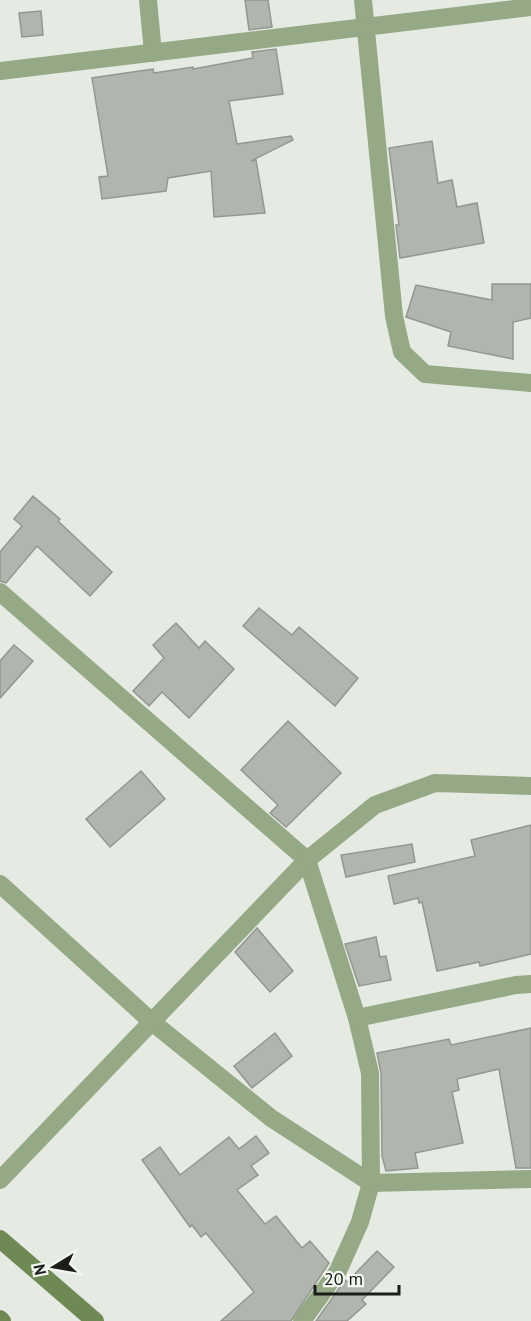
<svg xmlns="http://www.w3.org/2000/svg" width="531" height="1321" font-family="'PT Sans',sans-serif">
	<rect width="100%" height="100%" fill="#e5eae2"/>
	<!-- building -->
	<g fill="#b0b5ad" stroke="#939790" stroke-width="1.5">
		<polygon points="245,0 268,0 272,27 249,30"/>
		<polygon points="41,11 43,35 22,37 19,13"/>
		<polygon points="276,49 283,94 229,101 237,144 291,136 293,140 251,161 256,160 265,213 214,217 211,171 168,178 166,191 102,199 99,177 108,176 92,78 153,69 154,73 193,67 193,69 253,58 252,52"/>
		<polygon points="432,141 438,183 452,180 457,207 477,203 484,243 400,258 396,225 399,225 389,148"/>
		<polygon points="492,284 531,284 531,318 513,322 513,359 448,346 451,332 406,317 416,285 492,300"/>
		<polygon points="33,496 60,519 58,521 112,572 90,596 37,546 6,583 0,581 0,552 22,526 14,519"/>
		<polygon points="259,608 292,635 299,627 358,678 335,706 243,626"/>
		<polygon points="176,623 199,648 205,641 234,669 189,718 162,692 149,706 133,691 164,658 153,645"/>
		<polygon points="14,645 33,661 0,698 0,661"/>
		<polygon points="288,721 341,773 286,827 270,813 278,805 241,770"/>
		<polygon points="141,771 165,799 110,847 86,819"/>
		<polygon points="531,825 531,954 480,966 479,962 437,971 422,902 419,903 418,898 394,904 388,876 475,856 471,840"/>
		<polygon points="412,844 415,862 346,877 341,855"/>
		<polygon points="257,928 293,971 270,992 235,952"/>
		<polygon points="376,937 380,957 386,956 391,980 359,986 345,944"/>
		<polygon points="531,1028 531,1168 516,1168 499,1069 457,1079 459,1090 452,1092 463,1143 415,1153 418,1168 386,1171 382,1156 381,1073 377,1053 449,1039 451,1045"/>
		<polygon points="275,1033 292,1056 252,1088 234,1066"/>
		<polygon points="256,1136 269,1153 251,1166 258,1175 237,1190 265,1224 276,1216 302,1248 310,1241 329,1263 291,1321 221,1321 254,1292 206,1233 201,1237 192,1225 190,1227 142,1160 160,1147 180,1175 229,1137 239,1149"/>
		<polygon points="377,1251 394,1267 362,1300 366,1304 347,1321 316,1321 345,1280 347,1282"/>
	</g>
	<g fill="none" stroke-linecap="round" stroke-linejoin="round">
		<!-- street -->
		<g stroke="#96a986" stroke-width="18">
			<polyline points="148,0 153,53"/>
			<polyline points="363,0 394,316 402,352 425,374 531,383"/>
			<polyline points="0,71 531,7"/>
			<polyline points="0,592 307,860 357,1018 370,1073 371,1183 360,1222 338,1271 302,1321"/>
			<polyline points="0,884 152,1022 271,1118 371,1183 531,1179"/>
			<polyline points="357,1018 516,985 531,984"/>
			<polyline points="0,1180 307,860 375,805 435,783 531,786"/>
		</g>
		<!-- secondary -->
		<g stroke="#6f8955" stroke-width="18">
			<polyline points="0,1239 95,1321"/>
			<polyline points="0,1319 2,1321"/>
		</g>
	</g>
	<!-- north arrow -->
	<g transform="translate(54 1267) rotate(259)" stroke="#f3f7ef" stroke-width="4.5" paint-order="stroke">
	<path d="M0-4.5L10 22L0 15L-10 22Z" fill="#1b1d1a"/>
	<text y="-9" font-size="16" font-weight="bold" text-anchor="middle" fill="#1b1d1a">N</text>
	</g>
	<!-- scale -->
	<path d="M315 1285v9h84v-9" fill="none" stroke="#1b1d1a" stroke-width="3"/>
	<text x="324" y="1285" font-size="18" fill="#1b1d1a" stroke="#f3f7ef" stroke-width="4.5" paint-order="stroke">20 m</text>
</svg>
